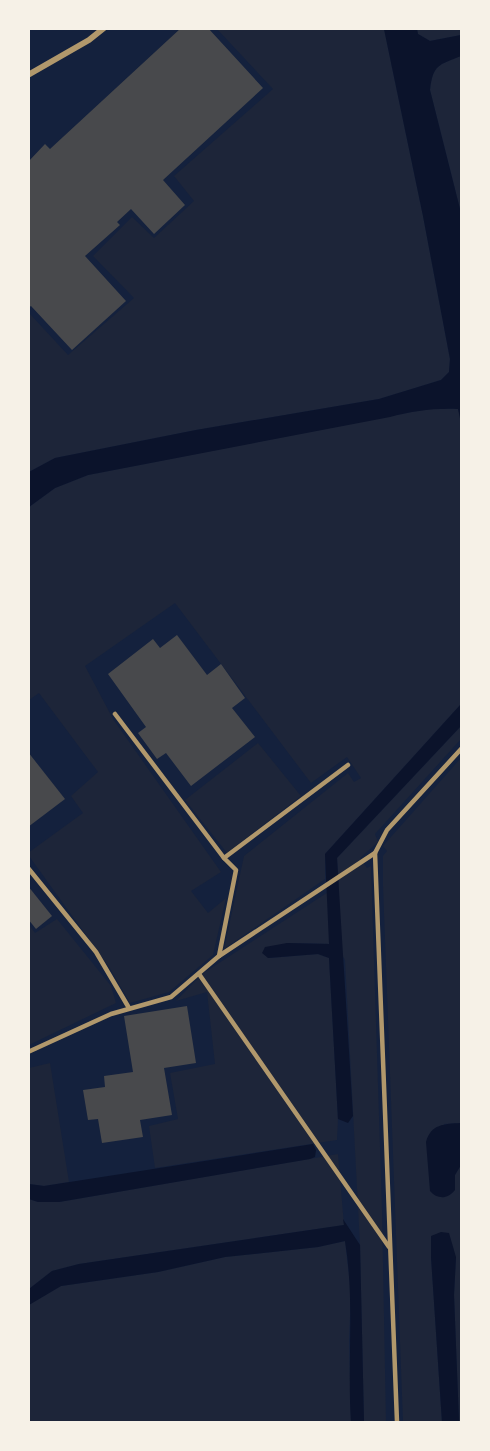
<svg xmlns="http://www.w3.org/2000/svg" width="490" height="1451" font-family="'Exo 2',sans-serif">
	<rect width="100%" height="100%" fill="#14213d"/>
	<!-- green -->
	<g fill="#1d2539">
		<polygon points="217,29 384,29 423,216 450,359 449,372 441,380 379,399 196,430 55,458 29,472 29,315 30,314 68,355 134,298 93,256 132,217 154,238 194,201 174,176 273,89"/>
		<polygon points="417,29 461,29 461,35 430,41 418,34"/>
		<path d="M461,56v157l-31,-123c3,-26 9,-25 31,-34z"/>
		<polygon points="432,408 458,409 462,423 461,704 325,854 325,879 224,949 244,856 348,773 354,782 361,778 347,757 311,783 175,603 85,666 113,719 221,872 191,891 208,913 226,898 213,955 169,992 130,1003 109,967 29,856 28,853 83,813 71,796 98,772 39,693 29,700 29,507 55,488 88,475"/>
		<polygon points="461,726 461,739 375,834 378,842 360,858 367,868 371,866 382,1210 386,1422 364,1422 360,1245 345,960 335,944 287,943 269,958 318,954 329,958 338,1119 337,1140 155,1168 149,1126 178,1119 170,1073 215,1064 207,992 176,1001 202,974 339,885 337,858"/>
		<polygon points="258,743 301,796 227,853 185,800"/>
		<polygon points="461,758 461,1123 444,1124 455,1190 455,1175 461,1165 461,1422 459,1422 454,1295 456,1257 431,1257 442,1422 403,1422 383,886 383,856 387,851 383,846"/>
		<polygon points="57,919 111,986 116,1003 29,1045 29,925 35,933"/>
		<polygon points="50,1063 69,1182 44,1186 29,1184 29,1068"/>
		<polygon points="338,1154 344,1225 79,1264 52,1271 29,1289 29,1199 38,1202 59,1202"/>
		<polygon points="345,1241 351,1293 349,1341 351,1422 29,1422 28,1305 61,1286 158,1272 225,1257 318,1247"/>
	</g>
	<!-- water -->
	<g fill="#0b132b">
		<path d="M384,29h33l1,5 12,7 31,-6v21c-22,9 -28,8 -31,34l31,123v210l-3,-14c-25,-1 -45,2 -68,8l-302,58 -33,13 -26,19v-35l26,-14 141,-28 183,-31 62,-19 8,-8 1,-13 -27,-143z"/>
		<polygon points="461,704 461,726 337,858 353,1116 348,1123 338,1119 329,958 318,954 268,958 262,953 265,947 287,943 329,944 325,854"/>
		<path d="M461,1123v42l-6,10v15c-8,10 -18,9 -25,1l-4,-49c5,-18 18,-18 35,-19z"/>
		<polygon points="313,1144 316,1150 315,1157 310,1159 59,1202 38,1202 29,1199 29,1184 44,1186"/>
		<path d="M343,1219l17,26 4,177h-13c-4,-60 4,-121 -6,-181l-27,6 -93,10 -67,15 -97,14 -32,19v-16l23,-18 27,-7 265,-39z"/>
		<polygon points="441,1232 449,1233 456,1257 454,1295 459,1422 442,1422 431,1257 431,1236"/>
	</g>
	<!-- building -->
	<g fill="#48494c">
		<polygon points="181,28 208,28 263,88 163,180 185,205 154,234 131,209 117,222 120,225 85,256 126,301 72,350 31,306 28,308 28,162 45,144 50,149"/>
		<polygon points="177,635 207,675 221,664 245,698 232,708 255,737 191,786 166,753 157,759 138,733 146,727 108,674 153,639 160,648"/>
		<polygon points="28,752 65,799 28,827"/>
		<polygon points="28,886 52,916 36,929 28,919"/>
		<polygon points="187,1006 196,1063 164,1068 172,1115 140,1120 143,1137 102,1143 98,1119 88,1120 83,1090 105,1087 104,1076 133,1072 124,1016"/>
	</g>
	<g fill="none" stroke-linecap="round" stroke-linejoin="round">
		<!-- service -->
		<g stroke="#b1986c" stroke-width="4.5">
			<polyline points="115,714 224,858"/>
			<polyline points="28,868 96,952 129,1008"/>
			<polyline points="219,956 236,870 224,858 348,765"/>
			<polyline points="199,974 389,1247"/>
			<polyline points="28,1052 111,1014 171,997 219,956 375,853"/>
			<polyline points="397,1422 375,853 387,830 462,748"/>
		</g>
		<!-- minor -->
		<polyline stroke="#b1986c" stroke-width="6" points="28,75 89,40 104,28"/>
	</g>
	<!-- border -->
	<rect width="490" height="1451" fill="none" stroke="#f6f1e7" stroke-width="60"/>
</svg>
